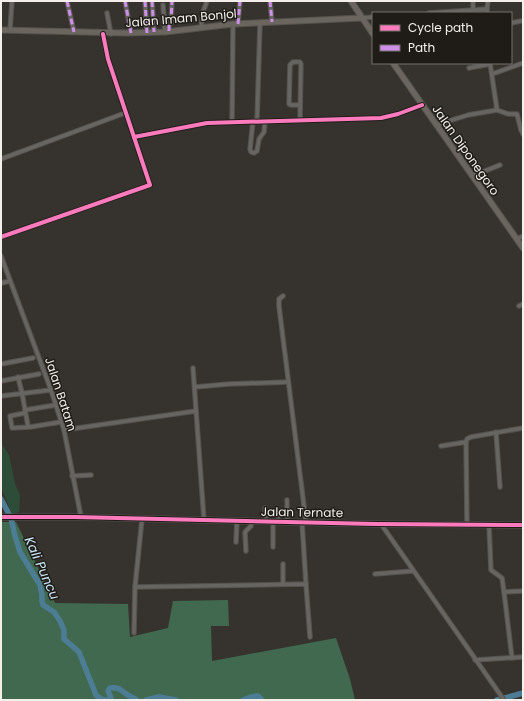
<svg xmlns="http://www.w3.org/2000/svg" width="524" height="701" font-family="Poppins,sans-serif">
	<rect width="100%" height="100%" fill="#36332e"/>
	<!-- green -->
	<polygon fill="#2d4d38" points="1,443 9,455 15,484 20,495 19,512 12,514 1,488"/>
	<!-- forest -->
	<polygon fill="#41694f" points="1,522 16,522 55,603 128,604 130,637 168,628 173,601 228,600 229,626 211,626 212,661 336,638 350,679 355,700 1,700"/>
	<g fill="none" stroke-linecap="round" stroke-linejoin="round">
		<!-- river -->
		<g stroke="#4d7d95" stroke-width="5.5">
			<polyline points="1,499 11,518 15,536 20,552 40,585 42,595 42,601 43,605 54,612 60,621 64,630 64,639 79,652 96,695 101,699 105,700"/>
			<path d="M108,700l3,-2 -3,-7 2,-3c12,-1 9,2 18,7 3,2 6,3 9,5"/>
			<polyline points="146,700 159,697 176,700"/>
			<polyline points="243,700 251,697 258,696 262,700"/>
			<polyline points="497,700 523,693"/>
		</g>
		<!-- street casing -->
		<g stroke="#55524e" stroke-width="5.5">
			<g id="street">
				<polyline points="67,1 74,32"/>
				<polyline points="125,1 131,33"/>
				<polyline points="145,1 147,33"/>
				<polyline points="152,1 154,32"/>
				<polyline points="270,1 272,22"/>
				<polyline points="473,1 473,10"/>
				<polyline points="163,5 165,32"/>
				<polyline points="487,9 488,1"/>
				<polyline points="107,13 111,34"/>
				<polyline points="429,13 487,9 487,13"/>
				<polyline points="362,18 373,17"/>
				<polyline points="511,23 521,21"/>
				<polyline points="238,24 240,1"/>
				<polyline points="201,28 203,12 207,1"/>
				<polyline points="10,30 12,1"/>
				<polyline points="169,31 169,25 171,23 172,1"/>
				<polyline points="469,68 490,64"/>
				<polyline points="492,74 523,63"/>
				<polyline points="497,110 508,114 517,114 521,130 523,134"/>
				<polyline points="300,120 301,64 300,62 293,62 290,65 289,104 291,105 300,105"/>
				<polyline points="253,121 250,149 251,152 254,153 257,151 259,139 264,132 265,121"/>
				<polyline points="257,121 260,23"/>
				<polyline points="232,122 233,24"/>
				<polyline points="436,125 468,115 497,110 490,63"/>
				<polyline points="134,137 207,123 381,118 398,114 422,105"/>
				<polyline points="1,159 125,113"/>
				<polyline points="472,176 500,165"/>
				<polyline points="1,237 150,185 108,59 103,34"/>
				<polyline points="517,239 523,236"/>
				<polyline points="1,256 51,390 64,430 81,517"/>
				<polyline points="1,283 10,281"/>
				<polyline points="283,296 279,299 279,306 306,522"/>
				<polyline points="519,306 523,304"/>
				<polyline points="1,364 33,358"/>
				<polyline points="193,368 204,520"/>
				<polyline points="18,377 22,393 28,426"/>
				<polyline points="1,381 39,374"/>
				<polyline points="195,387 229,384 288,382"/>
				<polyline points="1,396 51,390"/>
				<polyline points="25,410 56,405"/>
				<polyline points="25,413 10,416 12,428 30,427 61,422"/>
				<polyline points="64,430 196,411"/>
				<polyline points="496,432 500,487"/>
				<polyline points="441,446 466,442"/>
				<polyline points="72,476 91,475"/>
				<polyline points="287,500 287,522"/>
				<polyline points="265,508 266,521"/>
				<polyline points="278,511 278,522"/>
				<polyline points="273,522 273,547"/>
				<polyline points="302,522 306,584"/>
				<polyline points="381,524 504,700"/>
				<polyline points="467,525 466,442 467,439 471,437 523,428"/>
				<polyline points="489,525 491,570 502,578 504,592 523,591"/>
				<polyline points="236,542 237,521"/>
				<polyline points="246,551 245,532 251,526 251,521"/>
				<polyline points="283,564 283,584"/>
				<polyline points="375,574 413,571"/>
				<polyline points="135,587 306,584 310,637"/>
				<polyline points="504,592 512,658"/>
				<polyline points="134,633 135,587 142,519"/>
				<polyline points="475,660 523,657"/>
			</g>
		</g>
		<!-- secondary casing -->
		<g stroke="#55524e" stroke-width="7">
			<g id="secondary">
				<polyline points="351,1 373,34"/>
				<polyline points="1,30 126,33 165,32 233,24 362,18"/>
				<polyline points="393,63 523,248"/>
				<polyline points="1,517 75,517 376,524 523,525"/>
			</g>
		</g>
		<!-- street -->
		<use href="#street" stroke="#676561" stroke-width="3.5"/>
		<!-- secondary -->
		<use href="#secondary" stroke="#6b6560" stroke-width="5"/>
		<!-- quiet -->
		<g stroke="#ce8fe9" stroke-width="3" stroke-dasharray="6 3" stroke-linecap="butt">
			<polyline points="67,1 74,32"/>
			<polyline points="125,1 131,33"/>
			<polyline points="145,1 147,33"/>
			<polyline points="152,1 154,32"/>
			<polyline points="270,1 272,22"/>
			<polyline points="238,24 240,1"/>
			<polyline points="169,31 169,25 171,23 172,1"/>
		</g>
		<!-- cycleway casing -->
		<g stroke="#1f1c18" stroke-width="6">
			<g id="cycleway">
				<polyline points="134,137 207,123 381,118 398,114 422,105"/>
				<polyline points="1,237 150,185 108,59 103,34"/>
				<polyline points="1,517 75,517 376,524 523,525"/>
			</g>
		</g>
		<!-- cycleway -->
		<use href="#cycleway" stroke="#fd7abc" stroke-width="4"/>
	</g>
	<g text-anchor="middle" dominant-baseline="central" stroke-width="3" stroke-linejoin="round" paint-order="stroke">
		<!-- street labels -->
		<g font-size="12" fill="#f4efea" stroke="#1f1c18">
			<text transform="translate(181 18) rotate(-5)">Jalan Imam Bonjol</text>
			<text transform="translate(466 150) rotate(55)">Jalan Diponegoro</text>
			<text transform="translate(61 394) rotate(72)">Jalan Batam</text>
			<text transform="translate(302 512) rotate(1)">Jalan Ternate</text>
		</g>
		<!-- water labels -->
		<g font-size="13" font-style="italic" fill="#c9e8f9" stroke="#1f1c18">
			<text transform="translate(42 568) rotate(66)">Kali Puncu</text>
		</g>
	</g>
	<!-- border -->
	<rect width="524" height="701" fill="none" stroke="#f4efea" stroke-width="4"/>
	<!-- legend -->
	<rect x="372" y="12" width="140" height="52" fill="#1f1c18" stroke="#74706c"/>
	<rect x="380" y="25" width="20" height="6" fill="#fd7abc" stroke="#74706c"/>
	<text x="408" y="32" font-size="12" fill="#f4efea">Cycle path</text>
	<rect x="380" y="45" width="20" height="6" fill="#ce8fe9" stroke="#74706c"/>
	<text x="408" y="52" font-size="12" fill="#f4efea">Path</text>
</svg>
